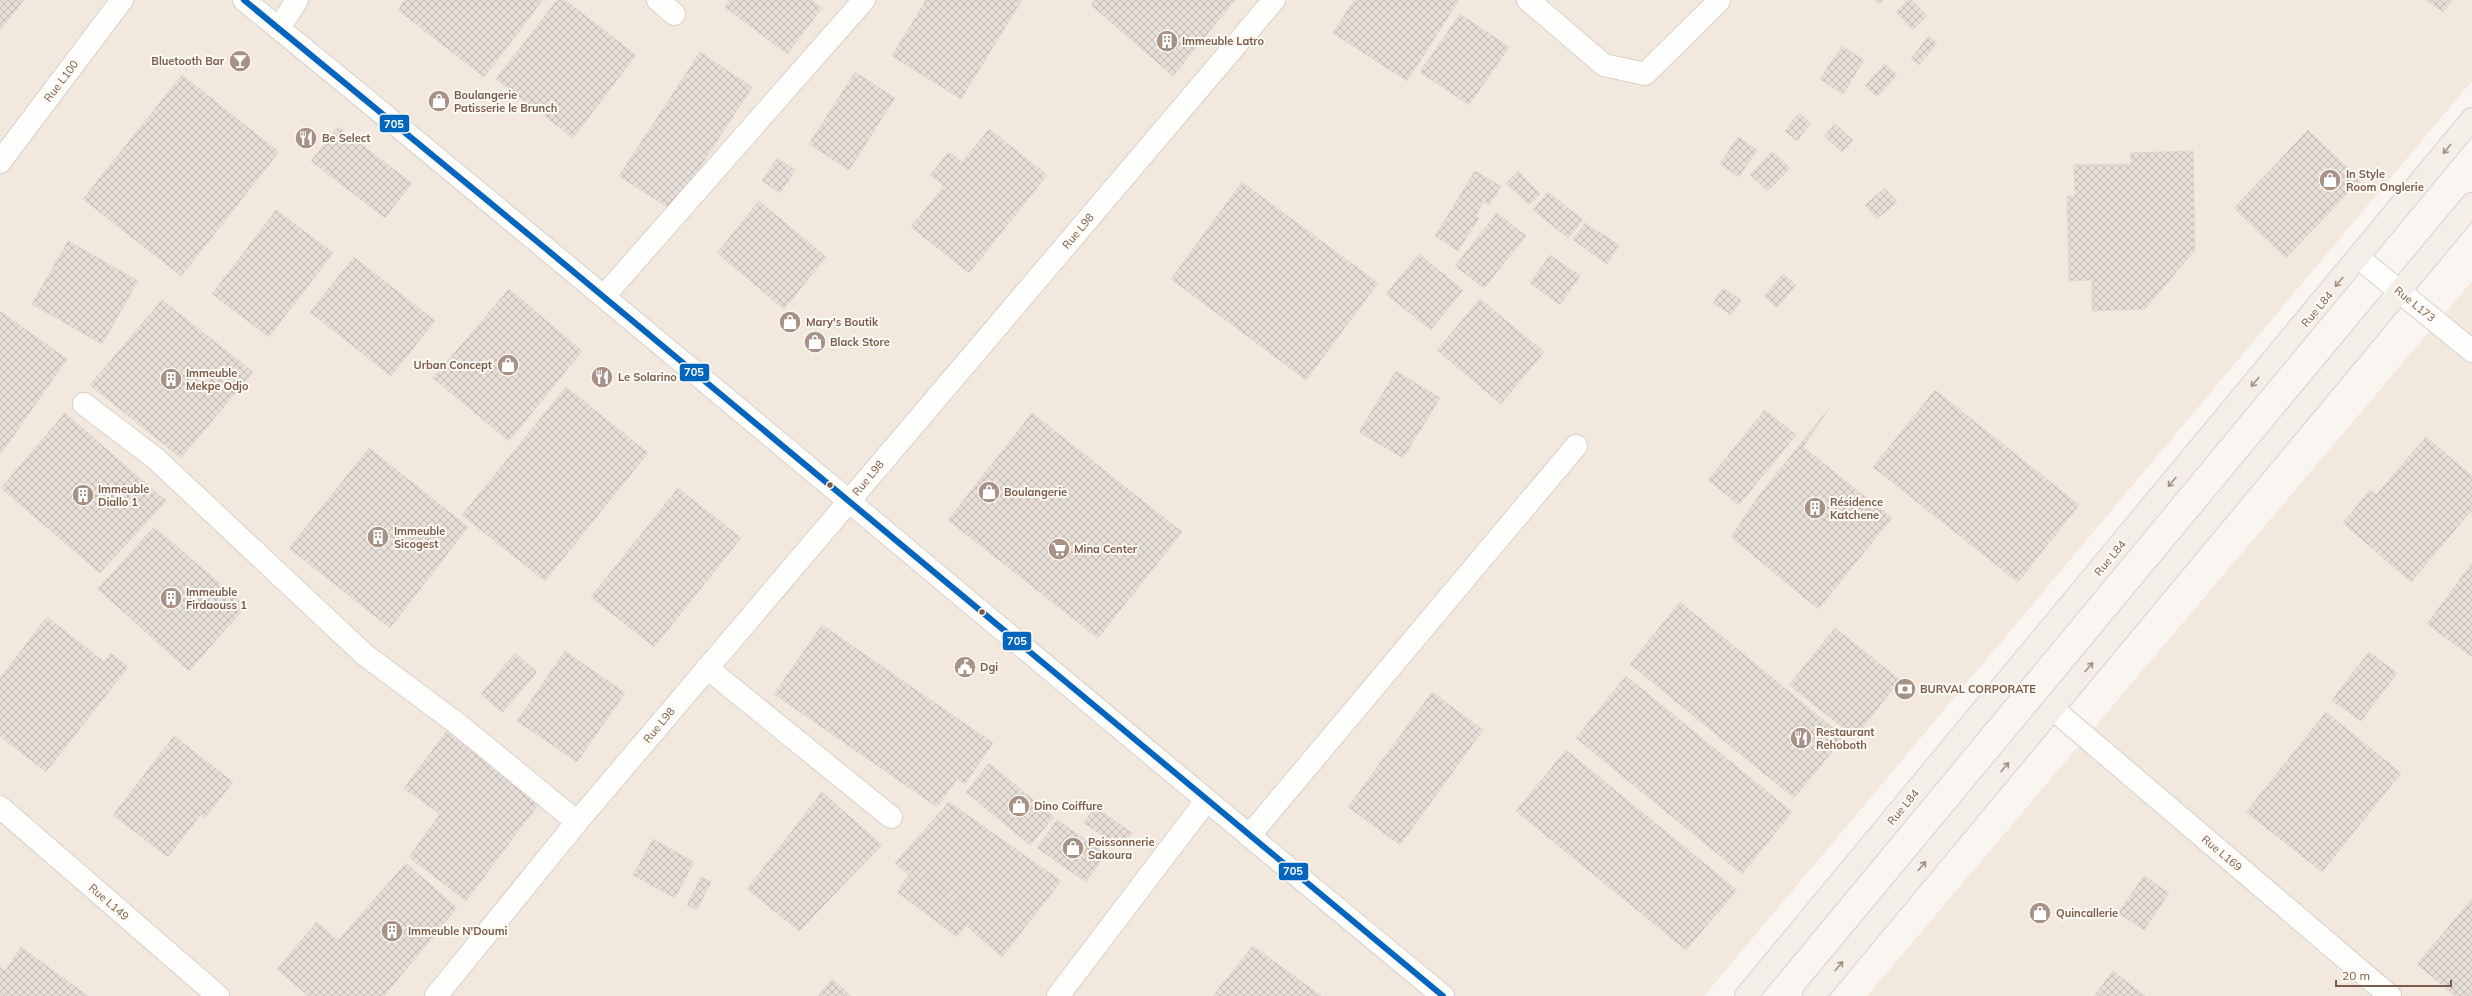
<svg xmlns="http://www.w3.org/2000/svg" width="2472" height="996" font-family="Mulish,sans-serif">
	<defs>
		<pattern id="building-cross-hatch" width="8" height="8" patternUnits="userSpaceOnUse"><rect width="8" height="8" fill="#e6ded7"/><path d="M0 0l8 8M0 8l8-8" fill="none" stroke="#bfb7b1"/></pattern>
	</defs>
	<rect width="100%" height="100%" fill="#f9f5f0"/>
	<!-- residential -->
	<g fill="#f2e8de">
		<polygon points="0,0 2472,0 2472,81 1704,996 0,996"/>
		<polygon points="2472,281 2472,996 1867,996"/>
	</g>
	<!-- building -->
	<g fill="url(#building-cross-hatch)" stroke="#e2d8d2">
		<polygon points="0,0 24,0 0,30"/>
		<polygon points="405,0 543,0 484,77 398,10"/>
		<polygon points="557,0 565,0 636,55 573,138 496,79"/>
		<polygon points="730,0 811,0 822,8 787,54 725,7"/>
		<polygon points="926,0 1022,0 961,99 892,56"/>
		<polygon points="1095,0 1235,0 1173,76 1091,5"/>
		<polygon points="1354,0 1459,0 1407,81 1333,33"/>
		<polygon points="1874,0 1883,0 1880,4"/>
		<polygon points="1908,0 1912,0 1927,16 1913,30 1896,12"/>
		<polygon points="2426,0 2452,0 2443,12"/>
		<polygon points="1460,14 1509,47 1469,105 1420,72"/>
		<polygon points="1929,36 1937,43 1919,65 1911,58"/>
		<polygon points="1842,46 1864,60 1843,94 1820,79"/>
		<polygon points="700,52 752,87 672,210 619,176"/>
		<polygon points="1885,64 1897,75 1877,97 1865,86"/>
		<polygon points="855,72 895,98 849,170 809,144"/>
		<polygon points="182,75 279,152 181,276 83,199"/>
		<polygon points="1799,113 1811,123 1797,141 1785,131"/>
		<polygon points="1835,124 1853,140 1842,152 1824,136"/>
		<polygon points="338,127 412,183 385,218 311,161"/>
		<polygon points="989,129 1047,175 969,273 911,227 944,186 930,175 949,152 962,162"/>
		<polygon points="2308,130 2360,180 2286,258 2234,208"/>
		<polygon points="1738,137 1757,150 1739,177 1720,164"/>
		<polygon points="1772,151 1790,168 1768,191 1750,175"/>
		<polygon points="2193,151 2195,250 2145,309 2092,311 2092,280 2069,281 2067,196 2075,196 2074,165 2131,164 2131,153"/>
		<polygon points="777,158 795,170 780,193 762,181"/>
		<polygon points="1475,171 1501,186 1489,205 1484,201 1475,216 1479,218 1458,251 1435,236"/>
		<polygon points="1518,171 1540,194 1529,205 1506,183"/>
		<polygon points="1242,182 1378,283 1306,380 1171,279"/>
		<polygon points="1885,188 1897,202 1877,219 1865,205"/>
		<polygon points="1548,192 1583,220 1568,238 1533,210"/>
		<polygon points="759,201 826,257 784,309 717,253"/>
		<polygon points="276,210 333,253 269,337 212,294"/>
		<polygon points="1497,213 1526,236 1484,288 1455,266"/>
		<polygon points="1585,223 1619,245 1607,264 1573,240"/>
		<polygon points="68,241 138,281 102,344 32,304"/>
		<polygon points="1419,254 1463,290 1431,330 1386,294"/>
		<polygon points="1550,255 1580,276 1560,305 1530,283"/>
		<polygon points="354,257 435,321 391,376 310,312"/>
		<polygon points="1783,274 1796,285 1777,308 1764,296"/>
		<polygon points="1723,288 1741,300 1731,315 1713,303"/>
		<polygon points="509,289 582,351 509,441 433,378"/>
		<polygon points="1480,299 1544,352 1501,404 1437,350"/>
		<polygon points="162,300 253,372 181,458 90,385"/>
		<polygon points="0,311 67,359 0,455"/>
		<polygon points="1396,371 1440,398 1403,458 1359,432"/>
		<polygon points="566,387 648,453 545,581 462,515"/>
		<polygon points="1935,390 2079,505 2018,582 1873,467"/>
		<polygon points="1830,407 1803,447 1892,518 1818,609 1731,537 1757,498"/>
		<polygon points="1765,410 1796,435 1739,505 1708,480"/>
		<polygon points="65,413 166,501 100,573 1,488"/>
		<polygon points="1032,413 1182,532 1098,638 948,520"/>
		<polygon points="2426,437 2472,476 2472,510 2411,582 2343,523 2370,490 2376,495"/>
		<polygon points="369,448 468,527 390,628 289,548"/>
		<polygon points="678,488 741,538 654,647 591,597"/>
		<polygon points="154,527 246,606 189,671 98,589"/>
		<polygon points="2472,563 2472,657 2427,624"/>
		<polygon points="1680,602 1844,737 1794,798 1630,664"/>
		<polygon points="47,617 104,662 111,653 128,667 46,772 0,736 0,678"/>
		<polygon points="822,625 993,743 965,784 957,779 937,807 774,694"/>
		<polygon points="1835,628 1900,680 1855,737 1789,685"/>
		<polygon points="565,651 625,693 577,762 517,721"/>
		<polygon points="2369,652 2397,673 2361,721 2332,700"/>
		<polygon points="515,653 537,672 502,713 481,694"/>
		<polygon points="1626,676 1792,812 1742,874 1576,738"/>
		<polygon points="1432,692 1483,730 1400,845 1348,807"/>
		<polygon points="2326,712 2401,773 2322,872 2246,812"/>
		<polygon points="446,732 540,802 466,901 409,857 440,814 404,788"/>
		<polygon points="174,736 233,782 205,818 201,814 168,857 113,815"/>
		<polygon points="1566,750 1737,890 1686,950 1516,811"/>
		<polygon points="989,763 1054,817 1030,845 966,792"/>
		<polygon points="822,792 882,845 799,931 747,889"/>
		<polygon points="949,802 1061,881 1002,957 895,863"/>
		<polygon points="1095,807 1132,833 1121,848 1084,823"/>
		<polygon points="1057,820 1106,854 1086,882 1037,848"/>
		<polygon points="653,839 694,862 675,898 633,875"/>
		<polygon points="406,863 457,908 384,996 308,996 277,969 317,922 338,941"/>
		<polygon points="914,868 975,913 957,937 897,892"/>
		<polygon points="2144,876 2169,893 2144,930 2118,913"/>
		<polygon points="701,877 711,882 697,910 687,905"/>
		<polygon points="2472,899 2472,996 2455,996 2417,964"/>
		<polygon points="1253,946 1321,996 1213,996"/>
		<polygon points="21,947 88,996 0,996 0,967 5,971"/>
		<polygon points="2113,971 2145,996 2094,996"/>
		<polygon points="832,979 851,996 818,996"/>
	</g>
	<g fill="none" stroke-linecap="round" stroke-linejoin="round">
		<!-- minor casing -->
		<g stroke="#d7d1cb" stroke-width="24">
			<g id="minor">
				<path d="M244,0c403,328 798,666 1199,996"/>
				<polyline points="658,0 674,14"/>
				<polyline points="1528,0 1604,65 1645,74 1719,1"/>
				<polyline points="279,28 297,0"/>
				<polyline points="0,162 122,0"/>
				<polyline points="2359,258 2472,351"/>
				<polyline points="605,295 864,0"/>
				<polyline points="84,404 155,458 365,655 459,725 577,822"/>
				<polyline points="707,668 891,817"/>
				<polyline points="2053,709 2390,996"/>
				<polyline points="0,807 218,996"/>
				<polyline points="1249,836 1576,446"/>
				<polyline points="436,996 577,822 1274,0"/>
				<polyline points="1058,996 1206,801"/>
			</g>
		</g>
		<!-- major casing -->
		<g stroke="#dad1cc" stroke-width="24">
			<g id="major">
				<polyline points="1746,996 2472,119"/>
				<polyline points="1814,996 2472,204"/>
			</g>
		</g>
		<!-- minor -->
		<use href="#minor" stroke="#fefefd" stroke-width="22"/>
		<!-- major -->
		<use href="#major" stroke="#f3eee8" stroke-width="22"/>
		<!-- bus-1 casing -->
		<g stroke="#fffaf3" stroke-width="9">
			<polyline id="bus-1" points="244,0 545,248 1443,996"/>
		</g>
		<!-- bus-1 -->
		<use href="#bus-1" stroke="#0065bd" stroke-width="6"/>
	</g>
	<!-- one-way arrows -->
	<defs><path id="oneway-shaft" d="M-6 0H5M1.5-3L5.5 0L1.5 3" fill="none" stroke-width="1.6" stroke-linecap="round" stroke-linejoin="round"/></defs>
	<g stroke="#a48f83">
		<use href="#oneway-shaft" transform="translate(2447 149) rotate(129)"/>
		<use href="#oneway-shaft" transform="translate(2339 282) rotate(130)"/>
		<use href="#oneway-shaft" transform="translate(2255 382) rotate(130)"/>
		<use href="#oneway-shaft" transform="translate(2172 482) rotate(130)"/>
		<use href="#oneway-shaft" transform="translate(2089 667) rotate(-50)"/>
		<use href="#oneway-shaft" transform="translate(2005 767) rotate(-50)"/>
		<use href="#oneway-shaft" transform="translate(1922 866) rotate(-50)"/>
		<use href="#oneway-shaft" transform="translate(1839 966) rotate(-50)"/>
	</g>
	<!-- icons -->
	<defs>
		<g id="building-disc" transform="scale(1.15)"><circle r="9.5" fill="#a69286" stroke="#fffaf3"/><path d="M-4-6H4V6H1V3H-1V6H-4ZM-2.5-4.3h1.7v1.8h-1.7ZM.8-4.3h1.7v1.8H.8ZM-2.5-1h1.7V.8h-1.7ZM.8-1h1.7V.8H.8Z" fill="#fff"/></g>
		<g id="bar-disc" transform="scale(1.15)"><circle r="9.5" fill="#a69286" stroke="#fffaf3"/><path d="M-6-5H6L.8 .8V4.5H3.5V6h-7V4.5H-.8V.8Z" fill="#fff"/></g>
		<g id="shop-disc" transform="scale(1.15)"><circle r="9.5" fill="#a69286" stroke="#fffaf3"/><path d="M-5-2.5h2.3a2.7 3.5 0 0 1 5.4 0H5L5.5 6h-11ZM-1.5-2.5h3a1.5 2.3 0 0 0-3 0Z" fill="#fff"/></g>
		<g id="restaurant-disc" transform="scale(1.15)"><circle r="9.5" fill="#a69286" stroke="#fffaf3"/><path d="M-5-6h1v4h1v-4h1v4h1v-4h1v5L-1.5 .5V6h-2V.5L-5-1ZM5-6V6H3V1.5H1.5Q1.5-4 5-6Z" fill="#fff"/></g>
		<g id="supermarket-disc" transform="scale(1.15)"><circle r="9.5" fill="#a69286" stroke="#fffaf3"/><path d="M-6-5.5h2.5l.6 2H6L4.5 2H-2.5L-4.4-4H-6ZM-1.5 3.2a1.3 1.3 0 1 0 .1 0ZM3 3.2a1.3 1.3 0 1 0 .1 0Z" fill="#fff"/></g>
		<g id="civic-disc" transform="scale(1.15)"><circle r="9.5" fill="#a69286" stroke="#fffaf3"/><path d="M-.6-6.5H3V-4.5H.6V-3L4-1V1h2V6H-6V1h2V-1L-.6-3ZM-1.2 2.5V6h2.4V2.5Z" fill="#fff"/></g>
		<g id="bank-disc" transform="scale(1.15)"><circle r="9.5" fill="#a69286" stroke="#fffaf3"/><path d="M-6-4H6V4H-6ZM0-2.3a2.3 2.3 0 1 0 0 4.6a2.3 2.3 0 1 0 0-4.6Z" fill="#fff"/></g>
	</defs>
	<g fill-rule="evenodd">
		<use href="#building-disc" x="1167" y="41"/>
		<use href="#bar-disc" x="240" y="61"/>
		<use href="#shop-disc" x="439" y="101"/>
		<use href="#restaurant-disc" x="306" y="138"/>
		<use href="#shop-disc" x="2330" y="180"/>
		<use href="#shop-disc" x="790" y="322"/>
		<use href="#shop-disc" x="815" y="342"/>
		<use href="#shop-disc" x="508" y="365"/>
		<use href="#restaurant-disc" x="602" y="377"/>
		<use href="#building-disc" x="171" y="379"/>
		<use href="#shop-disc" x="989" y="492"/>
		<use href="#building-disc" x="83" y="495"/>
		<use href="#building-disc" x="1815" y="508"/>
		<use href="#building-disc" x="378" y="537"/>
		<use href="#supermarket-disc" x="1059" y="549"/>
		<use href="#building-disc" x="171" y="598"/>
		<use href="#civic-disc" x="965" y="667"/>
		<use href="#bank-disc" x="1905" y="689"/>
		<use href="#restaurant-disc" x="1801" y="738"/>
		<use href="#shop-disc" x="1019" y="806"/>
		<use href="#shop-disc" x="1073" y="848"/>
		<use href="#shop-disc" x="2040" y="913"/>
		<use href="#building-disc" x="392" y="931"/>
	</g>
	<!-- markers -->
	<g fill="#7a5c4d" stroke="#fffaf3" stroke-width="1.5">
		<circle cx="830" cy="485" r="3.5"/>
		<circle cx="982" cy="612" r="3.5"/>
	</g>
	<g text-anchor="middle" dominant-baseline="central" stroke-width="4" stroke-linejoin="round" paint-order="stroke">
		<!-- poi labels -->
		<g font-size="11" font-weight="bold" fill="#7a5c4d" stroke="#fffaf3" text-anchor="start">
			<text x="1182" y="41">Immeuble Latro</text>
			<text x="224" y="61" text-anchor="end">Bluetooth Bar</text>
			<text x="454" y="95">Boulangerie<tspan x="454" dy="13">Patisserie le Brunch</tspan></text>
			<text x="322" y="138">Be Select</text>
			<text x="2346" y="174">In Style<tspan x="2346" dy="13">Room Onglerie</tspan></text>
			<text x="806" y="322">Mary's Boutik</text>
			<text x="830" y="342">Black Store</text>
			<text x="492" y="365" text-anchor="end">Urban Concept</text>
			<text x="186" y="373">Immeuble<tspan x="186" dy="13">Mekpe Odjo</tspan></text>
			<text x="618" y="377">Le Solarino</text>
			<text x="98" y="489">Immeuble<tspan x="98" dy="13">Diallo 1</tspan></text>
			<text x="1004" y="492">Boulangerie</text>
			<text x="1830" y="502">Résidence<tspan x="1830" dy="13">Katchene</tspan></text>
			<text x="394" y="531">Immeuble<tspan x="394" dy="13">Sicogest</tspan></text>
			<text x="1074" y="549">Mina Center</text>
			<text x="186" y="592">Immeuble<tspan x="186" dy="13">Firdaouss 1</tspan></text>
			<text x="980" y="667">Dgi</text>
			<text x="1920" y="689">BURVAL CORPORATE</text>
			<text x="1816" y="732">Restaurant<tspan x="1816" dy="13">Rehoboth</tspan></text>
			<text x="1034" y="806">Dino Coiffure</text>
			<text x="1088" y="842">Poissonnerie<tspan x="1088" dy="13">Sakoura</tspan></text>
			<text x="2056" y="913">Quincallerie</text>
			<text x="408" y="931">Immeuble N'Doumi</text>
		</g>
		<!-- street labels -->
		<g font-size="11" fill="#7a5c4d" stroke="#fffaf3">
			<text transform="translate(61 81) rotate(-53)">Rue L100</text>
			<text transform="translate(1078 231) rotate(-50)">Rue L98</text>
			<text transform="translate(2415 304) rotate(39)">Rue L173</text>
			<text transform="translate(2317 309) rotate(-50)">Rue L84</text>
			<text transform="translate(868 478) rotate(-50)">Rue L98</text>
			<text transform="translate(2110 558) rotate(-50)">Rue L84</text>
			<text transform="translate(659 725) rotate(-50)">Rue L98</text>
			<text transform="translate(1903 807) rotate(-50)">Rue L84</text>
			<text transform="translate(2222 853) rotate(40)">Rue L169</text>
			<text transform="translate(109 902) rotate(41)">Rue L149</text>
		</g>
	</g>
	<g stroke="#fffaf3" stroke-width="1.5">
		<rect x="379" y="114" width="31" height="19" rx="4" fill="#0065bd"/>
		<rect x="679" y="363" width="31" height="19" rx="4" fill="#0065bd"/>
		<rect x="1002" y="631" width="30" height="20" rx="4" fill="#0065bd"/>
		<rect x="1278" y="862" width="31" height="19" rx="4" fill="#0065bd"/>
	</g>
	<g font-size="11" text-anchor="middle" font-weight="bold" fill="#fff">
		<text x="394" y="128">705</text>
		<text x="694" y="376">705</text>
		<text x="1017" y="645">705</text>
		<text x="1293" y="875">705</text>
	</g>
	<!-- scale -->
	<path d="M2336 980v6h115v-6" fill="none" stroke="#7a5c4d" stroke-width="2"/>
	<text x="2342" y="980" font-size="12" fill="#7a5c4d" stroke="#fffaf3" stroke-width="3" paint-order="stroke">20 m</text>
</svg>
